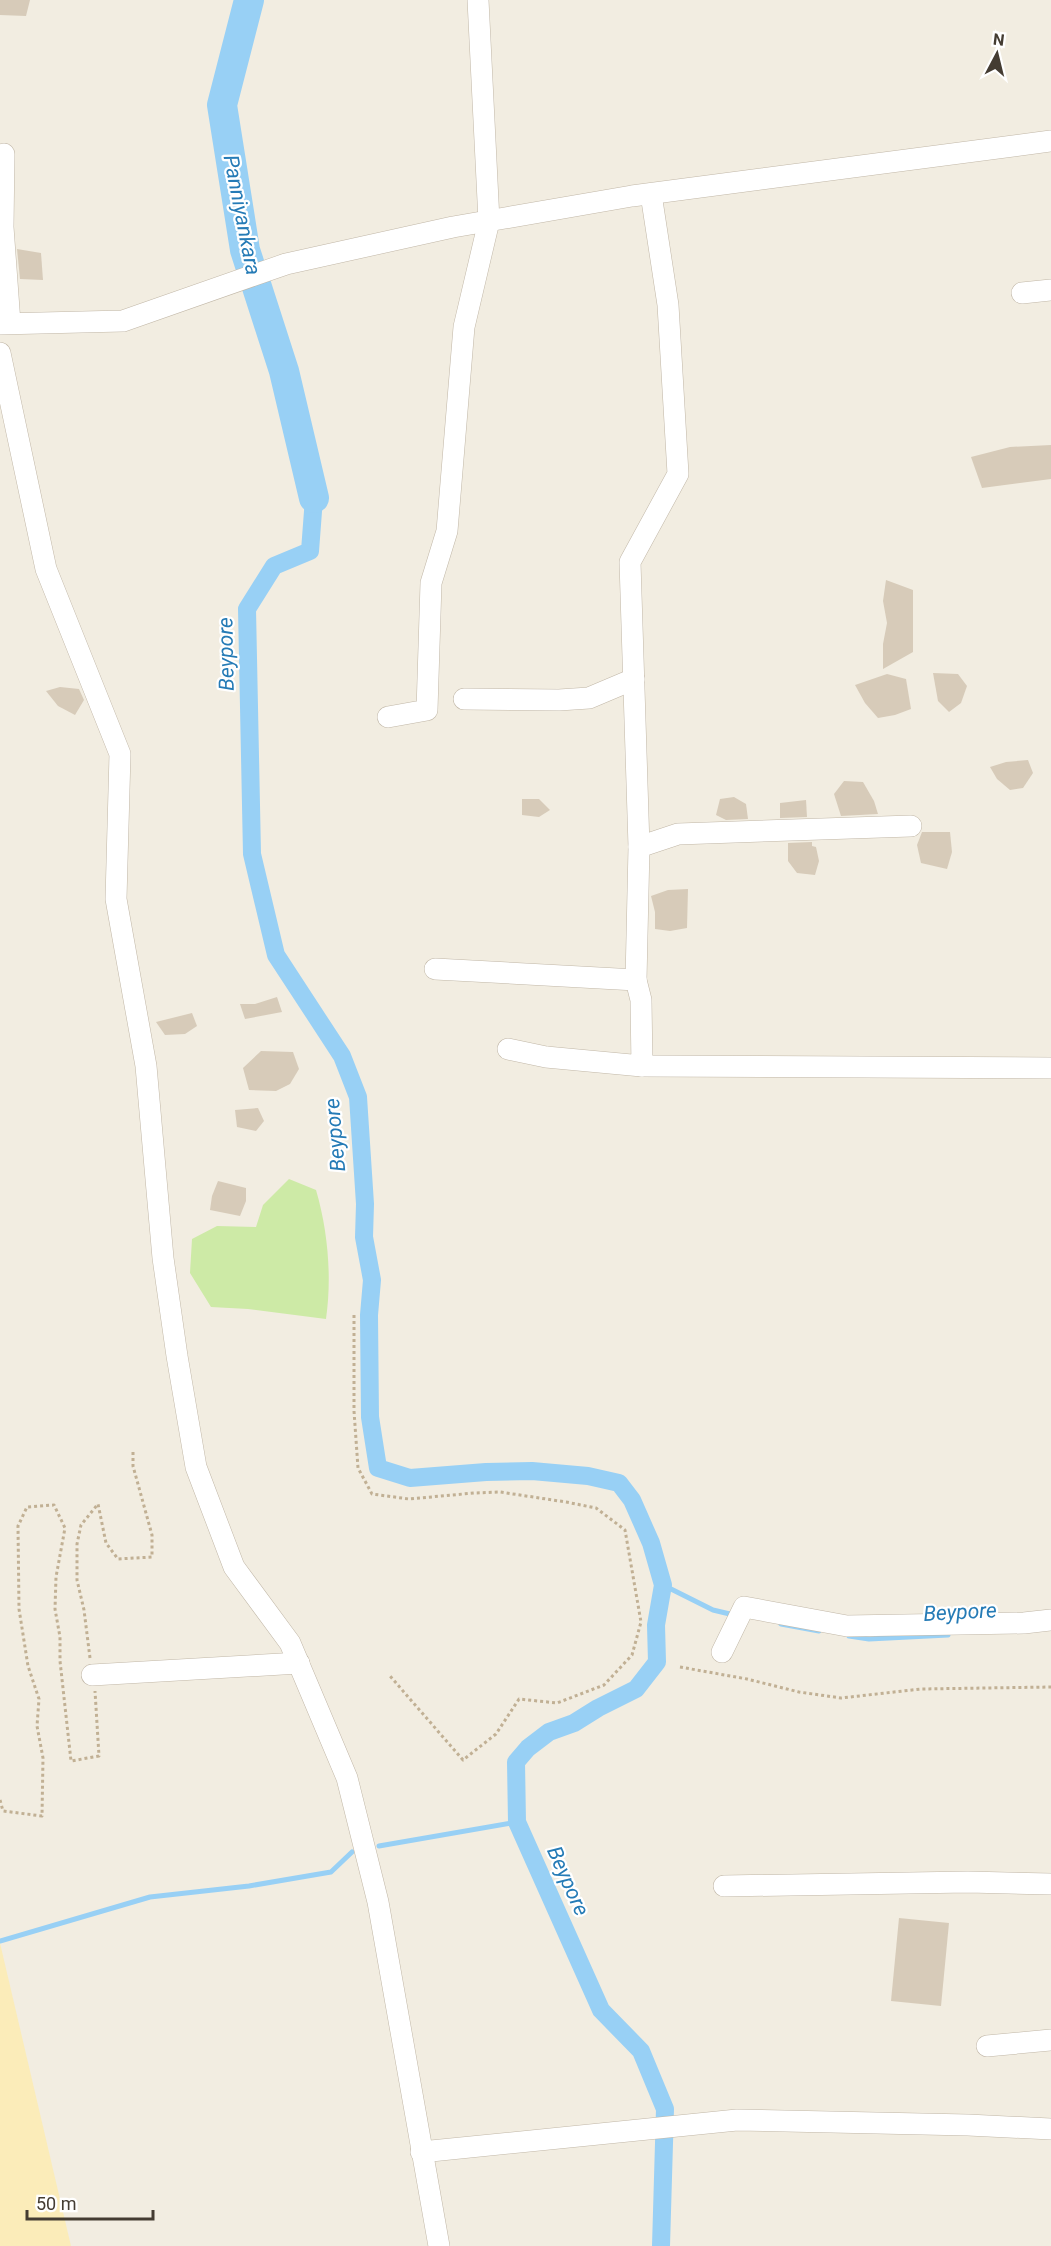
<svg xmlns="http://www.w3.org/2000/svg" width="1051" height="2246" font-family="Roboto,sans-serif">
	<rect width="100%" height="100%" fill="#f2ede1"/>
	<!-- green -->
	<path fill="#cdeaa6" d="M289,1179l27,11c12,41 16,87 10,129l-78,-10 -37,-2 -21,-34 2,-34 25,-13 39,1 7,-22z"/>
	<!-- sand -->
	<polygon fill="#fbecb9" points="0,1943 71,2246 0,2246"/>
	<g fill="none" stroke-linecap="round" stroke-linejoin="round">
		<!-- stream -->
		<g stroke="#98d0f5" stroke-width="5">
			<polyline points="663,1585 713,1610 734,1615"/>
			<polyline points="781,1624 819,1631"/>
			<polyline points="849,1636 869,1639 948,1635"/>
			<polyline points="379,1846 517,1822"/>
			<polyline points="0,1941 150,1897 249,1886 331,1872 352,1852"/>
		</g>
		<!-- canal -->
		<polyline stroke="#98d0f5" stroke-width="18" points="314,498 310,551 274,566 247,609 252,854 276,955 342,1056 358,1097 365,1204 364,1237 372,1280 369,1315 370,1417 378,1468 410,1478 486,1472 532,1471 588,1476 619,1483 632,1500 651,1543 663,1585 656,1625 657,1662 636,1689 598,1708 574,1723 549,1732 528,1748 516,1762 517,1822 601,2010 641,2051 665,2109 661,2246"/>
		<!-- river -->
		<polyline stroke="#98d0f5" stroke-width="30" points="249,0 222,105 245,250 284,371 314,498"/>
	</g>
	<!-- building -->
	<g fill="#d7cbb9">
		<polygon points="0,0 30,0 26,16 0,15"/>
		<polygon points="17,249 41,253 43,280 20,279"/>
		<polygon points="1051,445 1051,479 982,488 971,457 1010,447"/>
		<polygon points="886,580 913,590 913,652 883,669 883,644 887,623 883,601"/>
		<polygon points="933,673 958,674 967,686 961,703 949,712 938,701"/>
		<polygon points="887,674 906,679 911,709 895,715 878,718 865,703 855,685"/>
		<polygon points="60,687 79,689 84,700 75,715 58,706 46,691"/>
		<polygon points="1028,760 1033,773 1023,788 1010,790 997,779 990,767 1006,762"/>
		<polygon points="844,781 863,782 874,801 878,814 841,816 834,794"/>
		<polygon points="734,797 746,804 748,819 726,820 716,815 720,799"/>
		<polygon points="522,799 539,799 550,810 539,817 522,815"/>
		<polygon points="806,800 807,817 780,818 780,803"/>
		<polygon points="922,832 950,832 952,852 947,869 921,863 917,845"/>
		<polygon points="812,842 812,846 816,847 819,861 815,875 797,873 788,861 788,843"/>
		<polygon points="688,889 687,928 670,931 655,929 655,912 651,896 668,890"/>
		<polygon points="277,997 282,1012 245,1019 240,1004 255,1004"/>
		<polygon points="192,1013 197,1026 185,1034 165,1035 156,1022"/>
		<polygon points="261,1051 293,1052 299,1069 290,1084 276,1091 249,1090 243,1068"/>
		<polygon points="258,1108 264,1121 256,1131 237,1127 235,1110"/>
		<polygon points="218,1181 246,1188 246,1201 240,1216 210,1210 212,1196"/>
		<polygon points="899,1918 949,1923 941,2006 891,2001"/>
	</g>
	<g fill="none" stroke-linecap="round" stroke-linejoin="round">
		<!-- minor casing -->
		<g stroke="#c1b7a7" stroke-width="22">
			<g id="minor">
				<polyline points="4,154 3,227 10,323"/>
				<polyline points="1022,293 1051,290"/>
				<polyline points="0,324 123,321 286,264 453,227 632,196 1051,141"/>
				<polyline points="0,353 46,569 120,754 116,899 146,1066 163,1258 177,1356 196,1467 234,1567 290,1643 347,1778 378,1902 439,2246"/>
				<polyline points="464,699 559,700 589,698 634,679"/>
				<polyline points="388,717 427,710 431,583 447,531 464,327 489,221 478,0"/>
				<polyline points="639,847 630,562 678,474 668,305 651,194"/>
				<polyline points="435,969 636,980 639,847 678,834 911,826"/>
				<polyline points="508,1049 546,1057 642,1066 641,1000 636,980"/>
				<polyline points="642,1066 1051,1068"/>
				<polyline points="722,1652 744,1607 847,1626 1024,1623 1051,1620"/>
				<polyline points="92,1675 299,1663"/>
				<polyline points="724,1886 968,1882 1051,1884"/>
				<polyline points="987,2046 1051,2040"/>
				<polyline points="421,2152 737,2120 968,2125 1051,2129"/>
			</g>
		</g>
		<!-- path -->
		<g stroke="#c1b094" stroke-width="3" stroke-dasharray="3 3" stroke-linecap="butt">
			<polyline points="354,1315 354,1411 358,1468 372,1494 409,1499 474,1493 500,1492 566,1502 596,1508 625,1530 641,1622 632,1655 604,1685 557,1703 519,1699 496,1734 463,1760 390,1676"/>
			<polyline points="90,1658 84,1610 77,1580 77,1544 81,1525 98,1504 106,1543 118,1559 152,1557 152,1535 133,1466 133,1451"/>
			<polyline points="680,1667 747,1679 799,1692 841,1698 921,1689 1051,1687"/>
			<polyline points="0,1800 3,1811 42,1816 43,1758 37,1726 39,1699 28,1666 19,1609 18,1526 27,1507 54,1505 65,1528 56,1577 55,1609 60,1637 60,1661 71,1761 99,1756 95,1691"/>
		</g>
		<!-- minor -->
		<use href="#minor" stroke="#fff" stroke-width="21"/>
	</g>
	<g text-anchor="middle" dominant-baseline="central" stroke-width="4.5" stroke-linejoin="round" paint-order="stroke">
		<!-- water labels -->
		<g font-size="21" font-style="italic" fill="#257bb6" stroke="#fff">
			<text transform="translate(242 215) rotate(79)">Panniyankara</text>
			<text transform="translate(226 654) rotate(-91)">Beypore</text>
			<text transform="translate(335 1135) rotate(-95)">Beypore</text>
			<text transform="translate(960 1612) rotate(-3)">Beypore</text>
			<text transform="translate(568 1881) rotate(66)">Beypore</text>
		</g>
	</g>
	<!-- north arrow -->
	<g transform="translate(997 54) rotate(7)" stroke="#ffffff" stroke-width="4.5" paint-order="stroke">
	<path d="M0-4.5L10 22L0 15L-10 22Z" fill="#443c32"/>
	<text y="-9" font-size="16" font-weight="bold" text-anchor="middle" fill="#443c32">N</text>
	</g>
	<!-- scale -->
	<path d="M27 2210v9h126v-9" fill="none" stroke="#443c32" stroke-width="3"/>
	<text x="36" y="2210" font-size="18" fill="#443c32" stroke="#ffffff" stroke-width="4.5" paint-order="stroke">50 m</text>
</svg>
